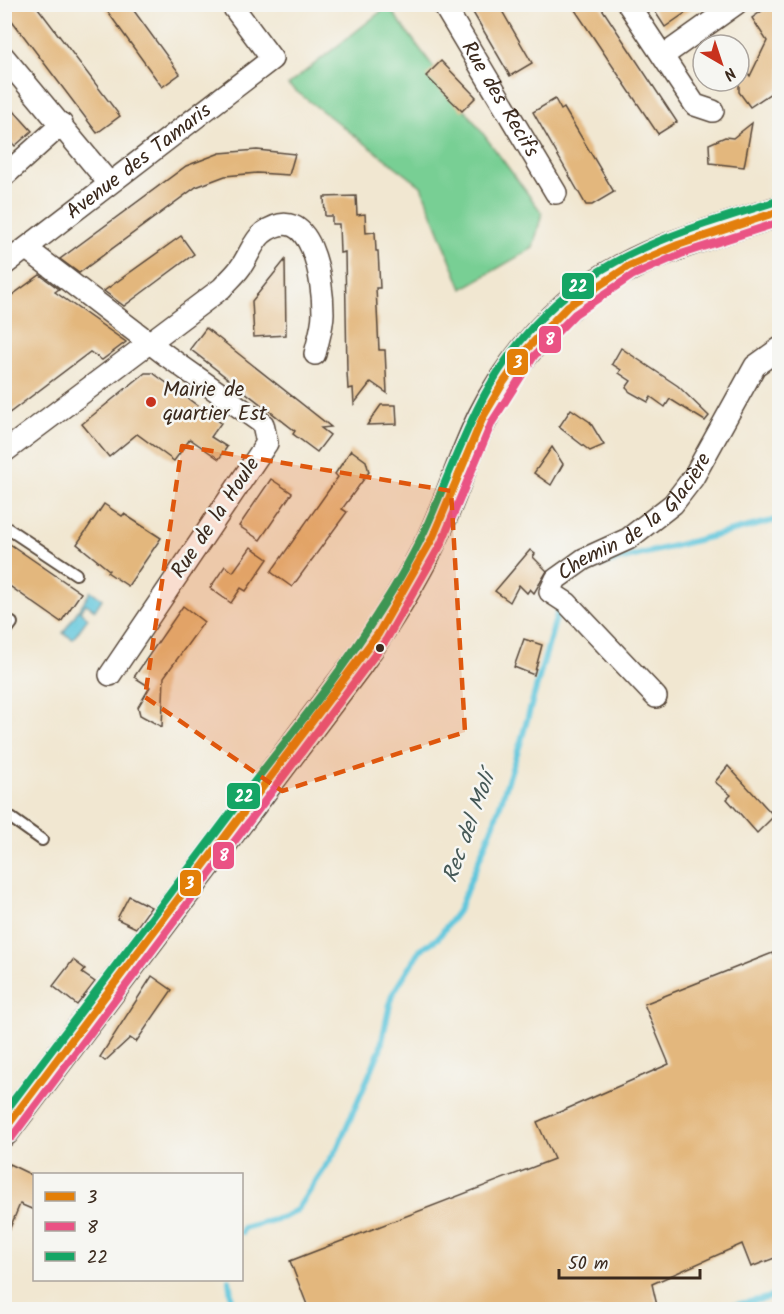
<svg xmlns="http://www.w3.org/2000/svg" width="784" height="1314" font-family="Kalam,sans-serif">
	<rect width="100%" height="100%" fill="#f6f6f2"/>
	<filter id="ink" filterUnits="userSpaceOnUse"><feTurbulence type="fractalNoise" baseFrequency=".0167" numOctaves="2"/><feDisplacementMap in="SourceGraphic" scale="12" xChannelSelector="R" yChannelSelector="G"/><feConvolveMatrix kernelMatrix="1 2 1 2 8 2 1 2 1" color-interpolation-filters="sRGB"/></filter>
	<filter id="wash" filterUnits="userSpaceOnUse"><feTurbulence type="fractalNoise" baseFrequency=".008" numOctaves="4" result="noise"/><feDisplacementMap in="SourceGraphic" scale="24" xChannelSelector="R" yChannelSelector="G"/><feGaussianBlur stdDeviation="1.35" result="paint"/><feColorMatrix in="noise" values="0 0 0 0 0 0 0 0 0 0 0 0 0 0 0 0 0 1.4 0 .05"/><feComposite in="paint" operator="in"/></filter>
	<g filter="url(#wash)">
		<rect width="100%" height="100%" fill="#f1e7d1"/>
		<!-- green -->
		<polygon fill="#78cf94" stroke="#5a7c59" stroke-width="1.5" points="388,6 542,213 533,248 462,289 421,186 288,85"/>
		<!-- water -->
		<polygon fill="#5fc6dc" stroke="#4d787d" stroke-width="1.5" points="91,591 102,599 95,610 86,604 80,611 88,618 73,639 63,633"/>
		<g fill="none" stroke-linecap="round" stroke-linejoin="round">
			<!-- stream -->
			<g stroke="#5fc6dc" stroke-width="6">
				<polyline points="591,567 780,519"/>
				<polyline points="242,1232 243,1228 284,1217 297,1210 337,1149 380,1050 392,995 420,950 438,938 458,911 494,823 521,741 560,604"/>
				<polyline points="229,1280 233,1310"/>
				<polyline points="695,1310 728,1307 780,1295"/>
			</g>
		</g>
		<g id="blocks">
			<!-- building -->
			<g fill="#e3b77d">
				<polygon points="4,4 35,4 120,116 97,133 4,10"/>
				<polygon points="102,4 129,4 180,74 162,87"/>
				<polygon points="468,4 498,4 532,63 510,76"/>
				<polygon points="571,4 599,4 677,122 658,134"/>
				<polygon points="650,4 698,4 665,27"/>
				<polygon points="772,4 780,4 780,87 750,107 739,92 739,61 750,76 767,41 752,18"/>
				<polygon points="441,61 476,97 462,111 426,76"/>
				<polygon points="555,99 561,110 564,108 614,192 592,205 586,205 533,112"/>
				<polygon points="4,100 32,131 15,146 4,135"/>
				<polygon points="752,123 744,167 710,163 709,144 725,137 733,138"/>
				<polygon points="257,150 295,154 289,175 257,173 225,176 196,187 79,273 60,259 186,166 220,153"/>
				<polygon points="356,196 357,215 365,214 366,233 375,232 376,251 378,251 380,288 376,288 379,350 385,350 387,393 371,382 354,404 353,388 348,389 347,372 345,252 340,253 339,224 332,224 332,216 325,216 324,197"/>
				<polygon points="181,236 194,254 139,295 124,306 104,291"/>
				<polygon points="285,260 286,335 254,337 252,301"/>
				<polygon points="40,275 59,289 55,292 126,342 102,360 90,352 4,417 4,301"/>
				<polygon points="206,328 331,427 321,428 330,435 317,452 293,434 295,431 190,349"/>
				<polygon points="621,348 678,386 709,416 705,421 670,399 665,407 651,397 648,402 630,392 626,388 631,381 619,373 621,370 612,364"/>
				<polygon points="145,373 153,373 221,423 211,437 227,447 219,459 190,439 174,461 137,434 109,457 82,424"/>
				<polygon points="381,405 396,405 397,424 367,425"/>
				<polygon points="571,409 590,422 604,445 590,451 559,427"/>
				<polygon points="552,447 563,464 551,485 534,473"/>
				<polygon points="351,450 366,461 369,472 342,509 347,512 292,587 271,572 338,477 335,474"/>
				<polygon points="271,479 292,493 260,540 239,526"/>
				<polygon points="104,504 122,516 124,514 161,538 128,586 107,572 109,570 77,544"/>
				<polygon points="4,540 81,593 61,622 4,582"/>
				<polygon points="251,547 268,559 246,591 241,588 231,603 210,588 225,566 233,572"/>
				<polygon points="530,550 535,554 533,557 547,571 534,593 530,589 527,593 519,585 510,602 495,591"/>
				<polygon points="183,606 204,622 164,677 162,727 140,715 138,707 150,687 134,677"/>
				<polygon points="524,639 542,645 534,675 514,667"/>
				<polygon points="728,766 774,816 757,833 727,799 731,795 715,782"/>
				<polygon points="129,896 151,907 136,928 117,919"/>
				<polygon points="780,950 780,1256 751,1267 742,1244 652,1284 658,1310 309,1310 290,1261 554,1159 537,1122 669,1064 644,1004"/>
				<polygon points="73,960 85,969 82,973 95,982 77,1005 53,986"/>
				<polygon points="152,976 172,990 136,1042 130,1038 105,1061 100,1057"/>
				<polygon points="9,1164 34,1176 34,1210 20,1204 5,1240 4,1175"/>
			</g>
		</g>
	</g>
	<g filter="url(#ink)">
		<use href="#blocks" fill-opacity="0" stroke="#564639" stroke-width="1.5"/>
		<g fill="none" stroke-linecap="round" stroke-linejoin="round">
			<!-- service casing -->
			<g stroke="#564639" stroke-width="14">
				<g id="service">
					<polyline points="4,526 76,574"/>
					<polyline points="4,618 12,623 4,634"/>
					<polyline points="4,813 42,840"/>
				</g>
			</g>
			<!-- minor casing -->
			<g stroke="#564639" stroke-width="24">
				<g id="minor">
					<path id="s1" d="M443,4l113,189"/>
					<polyline points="628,4 695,105 713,111"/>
					<polyline points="663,56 736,4"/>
					<polyline points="4,57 109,183"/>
					<polyline points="4,176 62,124"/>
					<polyline points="27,249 167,356 263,424 267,443 110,675"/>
					<path id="s2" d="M4,265l268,-206 -41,-55"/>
					<path d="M4,452l218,-164c6,-7 13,-13 18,-20 8,-10 13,-27 23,-35 49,-36 60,49 60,80 0,13 -5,28 -8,41"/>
					<path id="s3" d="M656,697l-89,-94 -17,-11 6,-13 28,-20 44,-20 45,-35 20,-26 62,-112 25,-18"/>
				</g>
			</g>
			<!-- secondary casing -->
			<g stroke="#564639" stroke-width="33">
				<path id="secondary" d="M4,1131l353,-467c28,-40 54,-81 75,-125 19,-40 32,-83 51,-122 23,-46 59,-92 100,-123 58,-43 129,-61 197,-83"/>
			</g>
			<!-- service -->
			<use href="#service" stroke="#fff" stroke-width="10"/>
			<!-- minor -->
			<use href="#minor" stroke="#fff" stroke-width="21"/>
			<!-- secondary -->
			<use href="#secondary" stroke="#fff" stroke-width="30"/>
			<!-- bus-1 casing -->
			<g stroke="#f6f6f2" stroke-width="12">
				<polyline id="bus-1" points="4,1130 378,634 432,539 483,417 503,383 526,350 568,306 629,266 678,245 780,211"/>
			</g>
			<!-- bus-2 casing -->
			<g stroke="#f6f6f2" stroke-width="12">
				<polyline id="bus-2" points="12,1137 386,640 441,544 492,422 534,356 575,314 633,275 681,254 780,222"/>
			</g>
			<!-- bus-3 casing -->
			<g stroke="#f6f6f2" stroke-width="12">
				<path id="bus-3" d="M4,1113c79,-104 157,-207 235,-311 47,-62 98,-123 139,-189 19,-29 37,-60 51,-92 34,-79 53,-145 117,-208 63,-63 149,-86 231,-112"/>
			</g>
			<!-- bus-1 -->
			<use href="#bus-1" stroke="#e37f08" stroke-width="8"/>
			<!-- bus-2 -->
			<use href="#bus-2" stroke="#ea5284" stroke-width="8"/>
			<!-- bus-3 -->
			<use href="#bus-3" stroke="#15a565" stroke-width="8"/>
		</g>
	</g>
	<!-- marked area -->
	<path fill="#df570d" fill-opacity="0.2" stroke="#df570d" stroke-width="4.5" stroke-dasharray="12 8" stroke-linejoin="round" d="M182,446l269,45 14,241 -183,59 -137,-94z"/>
	<!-- markers -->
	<circle fill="#c8321e" stroke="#f6f6f2" stroke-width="2" cx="151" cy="402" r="6"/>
	<circle fill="#3b2a1e" stroke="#f6f6f2" stroke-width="2" cx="380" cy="648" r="5"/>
	<g text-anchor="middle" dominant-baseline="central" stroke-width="5" stroke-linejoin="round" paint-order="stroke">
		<!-- street labels -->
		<g font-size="21" fill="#3b2a1e" stroke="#f6f6f2">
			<text stroke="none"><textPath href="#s1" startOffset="111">Rue des Recifs</textPath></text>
			<text stroke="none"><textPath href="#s2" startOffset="170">Avenue des Tamaris</textPath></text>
			<text stroke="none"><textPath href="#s3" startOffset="266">Chemin de la Glacière</textPath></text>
			<text transform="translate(216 518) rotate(-56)">Rue de la Houle</text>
		</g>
		<!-- poi labels -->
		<g font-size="21" fill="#3b2a1e" stroke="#f6f6f2" text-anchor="start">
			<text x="163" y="390">Mairie de<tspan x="163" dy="24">quartier Est</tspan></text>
		</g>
		<!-- water labels -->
		<g font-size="22" font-style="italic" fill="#465957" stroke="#f6f6f2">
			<text transform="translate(470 828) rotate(-70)">Rec del Molí</text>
		</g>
	</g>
	<g stroke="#f6f6f2" stroke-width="2">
		<rect x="561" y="272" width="34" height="28" rx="6" fill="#15a565"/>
		<rect x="538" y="325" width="24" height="29" rx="6" fill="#ea5284"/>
		<rect x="506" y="348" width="23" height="28" rx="6" fill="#e37f08"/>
		<rect x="226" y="782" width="35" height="28" rx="6" fill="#15a565"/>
		<rect x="212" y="841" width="23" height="29" rx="6" fill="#ea5284"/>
		<rect x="179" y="869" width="23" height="28" rx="6" fill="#e37f08"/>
	</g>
	<g font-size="16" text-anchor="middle" font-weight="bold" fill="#fff">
		<text x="578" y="292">22</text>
		<text x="550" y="345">8</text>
		<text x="518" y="368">3</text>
		<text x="244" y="802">22</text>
		<text x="224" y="861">8</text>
		<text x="190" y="889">3</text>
	</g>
	<!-- margin -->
	<rect width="784" height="1314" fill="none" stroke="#f6f6f2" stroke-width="24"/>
	<!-- legend -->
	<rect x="33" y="1173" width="210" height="108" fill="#f6f6f2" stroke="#aba49d" stroke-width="1.5"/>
	<rect x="45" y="1192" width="30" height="9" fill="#e37f08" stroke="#aba49d" stroke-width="1.5"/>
	<text x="87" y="1203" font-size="18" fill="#3b2a1e">3</text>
	<rect x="45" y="1222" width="30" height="9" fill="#ea5284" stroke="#aba49d" stroke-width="1.5"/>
	<text x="87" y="1233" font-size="18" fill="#3b2a1e">8</text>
	<rect x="45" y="1252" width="30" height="9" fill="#15a565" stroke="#aba49d" stroke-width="1.5"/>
	<text x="87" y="1263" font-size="18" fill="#3b2a1e">22</text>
	<!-- north arrow -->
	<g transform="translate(721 63) rotate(141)"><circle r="28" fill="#f6f6f2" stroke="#aba49d" stroke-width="1.5"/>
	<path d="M0-4.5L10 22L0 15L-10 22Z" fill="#c8321e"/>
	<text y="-9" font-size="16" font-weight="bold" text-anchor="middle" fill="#3b2a1e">N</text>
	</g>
	<!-- scale -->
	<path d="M559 1269v9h141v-9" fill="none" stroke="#3b2a1e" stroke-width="3"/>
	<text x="568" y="1269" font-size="18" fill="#3b2a1e" stroke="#f6f6f2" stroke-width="4.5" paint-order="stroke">50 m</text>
</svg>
